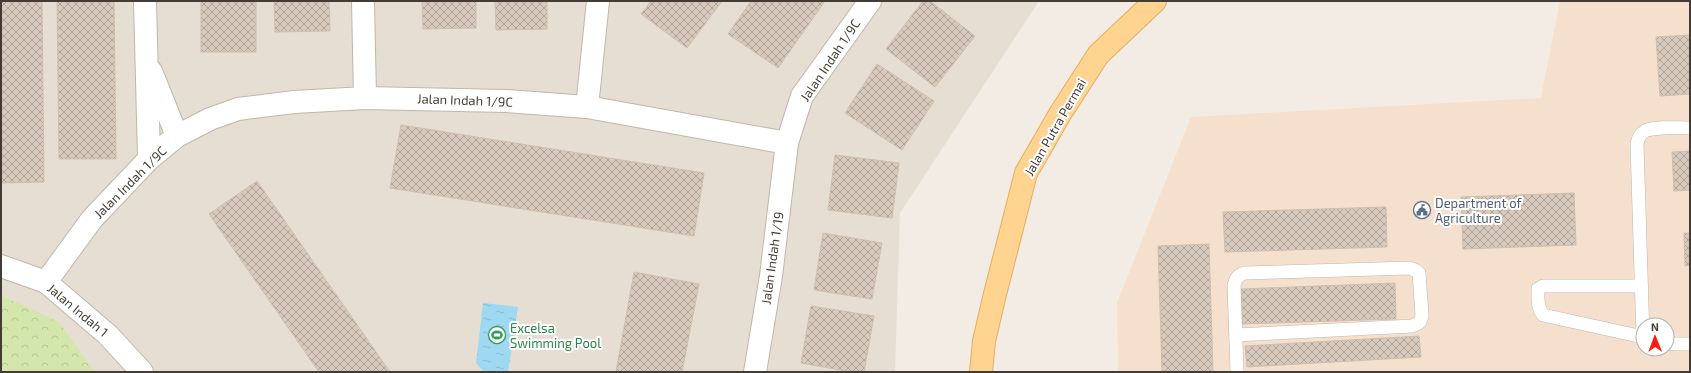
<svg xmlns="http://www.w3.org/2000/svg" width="1691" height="373" font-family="'Exo 2',sans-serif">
	<defs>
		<pattern id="park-crowns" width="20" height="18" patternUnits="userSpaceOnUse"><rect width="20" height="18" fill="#d3e7ac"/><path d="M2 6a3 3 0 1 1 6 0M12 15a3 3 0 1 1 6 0" fill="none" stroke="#b6c795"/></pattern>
		<pattern id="water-ripples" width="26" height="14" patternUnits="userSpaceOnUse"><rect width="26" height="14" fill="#9fd8f1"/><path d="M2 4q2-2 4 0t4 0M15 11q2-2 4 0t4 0" fill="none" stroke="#8abacf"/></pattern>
		<pattern id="building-cross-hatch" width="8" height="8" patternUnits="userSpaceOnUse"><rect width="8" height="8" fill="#d7c9bc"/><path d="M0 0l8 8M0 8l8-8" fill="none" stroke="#b0a49a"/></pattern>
	</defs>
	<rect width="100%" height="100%" fill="#f2ece4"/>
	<!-- residential -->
	<polygon fill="#e6ded2" points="1,1 1039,1 900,213 895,372 1,372"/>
	<!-- commercial -->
	<path fill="#f5e0ce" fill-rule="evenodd" d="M1560,1h130v371h-572l-1,-69 74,-186 350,-19zM1643,325h24v24h-24z"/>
	<!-- park -->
	<polygon fill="url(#park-crowns)" points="1,295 59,322 95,372 1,372"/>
	<!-- water -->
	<polygon fill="url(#water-ripples)" points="483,303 518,307 508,372 484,372 476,363"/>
	<!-- building -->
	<g fill="url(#building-cross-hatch)" stroke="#cfbead">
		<polygon points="1,1 42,1 44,182 1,183"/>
		<polygon points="57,1 114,1 116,159 59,159"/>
		<rect x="201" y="1" width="55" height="51"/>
		<polygon points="274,1 329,1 330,31 275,32"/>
		<polygon points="422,1 476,1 476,28 423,29"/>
		<polygon points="495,1 547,1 547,29 496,30"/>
		<polygon points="651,1 722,1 687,48 641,14"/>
		<polygon points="751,1 825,1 778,68 728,34"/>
		<polygon points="923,1 930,1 975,36 935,87 886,49"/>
		<polygon points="1690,35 1690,94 1660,96 1656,37"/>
		<polygon points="877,64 934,101 902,150 845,113"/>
		<polygon points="401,125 704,173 694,236 390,188"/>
		<polygon points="1690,151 1690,190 1674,191 1672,152"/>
		<polygon points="835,155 899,163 892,218 828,210"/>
		<polygon points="257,181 390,372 319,372 209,214"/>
		<polygon points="1574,193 1576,245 1463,249 1461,197"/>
		<polygon points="1386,207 1387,247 1225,252 1223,212"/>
		<polygon points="823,233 882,243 872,299 814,290"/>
		<polygon points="1684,233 1690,233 1690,265 1685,266"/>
		<polygon points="1209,244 1213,372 1162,372 1158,246"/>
		<polygon points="634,272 699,284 682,372 616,372"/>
		<polygon points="1395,283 1396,319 1242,324 1241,289"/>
		<polygon points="811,306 874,316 864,372 851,372 801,363"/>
		<polygon points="1419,336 1421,357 1247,367 1245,346"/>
	</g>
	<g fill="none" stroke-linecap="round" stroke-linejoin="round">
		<!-- service casing -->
		<g stroke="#c1b6aa" stroke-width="14">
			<g id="service">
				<path d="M1641,286h-98l-5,3c0,10 -1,18 5,26l100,22"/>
				<path d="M1236,335l176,-9c7,-2 9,-4 10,-11l-3,-42 -4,-3 -6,-2 -164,5c-7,2 -9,5 -11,12l3,86v1"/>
				<path d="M1643,337l-6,-193c1,-6 3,-10 8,-13 10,-5 33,-3 45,-3"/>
				<polyline points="1667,343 1675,344 1690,344"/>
			</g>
		</g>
		<!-- minor casing -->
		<g stroke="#c1b6aa" stroke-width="24">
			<g id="minor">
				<polyline points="145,1 149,159"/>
				<polyline points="363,1 365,98"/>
				<polyline points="151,71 177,136"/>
				<polyline points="587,107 598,1"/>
				<polyline points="46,282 92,219 149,159 177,136 210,119 238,109 294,102 365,98 506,101 587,107 787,143"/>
				<polyline points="755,372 771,276 787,143 802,96 870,1"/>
			</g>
		</g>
		<!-- tertiary casing -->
		<g stroke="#c1b6aa" stroke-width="24">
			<polyline id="tertiary" points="1,266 46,282 108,335 142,372"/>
		</g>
		<!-- primary casing -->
		<g stroke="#e4ae60" stroke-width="24">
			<polyline id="primary" points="981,372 984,341 994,298 1026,173 1060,114 1098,55 1155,1"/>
		</g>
		<!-- service -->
		<use href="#service" stroke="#fff" stroke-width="13"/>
		<!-- minor -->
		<use href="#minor" stroke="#fff" stroke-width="22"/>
		<!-- tertiary -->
		<use href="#tertiary" stroke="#fff" stroke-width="22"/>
		<!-- primary -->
		<use href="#primary" stroke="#ffd390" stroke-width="22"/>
	</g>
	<!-- icons -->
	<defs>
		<g id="civic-ring" transform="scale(0.9)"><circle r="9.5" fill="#fff" stroke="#5c6f8a" stroke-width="1.5"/><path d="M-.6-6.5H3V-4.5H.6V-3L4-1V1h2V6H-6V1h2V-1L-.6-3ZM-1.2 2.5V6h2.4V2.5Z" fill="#5c6f8a"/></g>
		<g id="stadium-ring" transform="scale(0.9)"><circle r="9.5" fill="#fff" stroke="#2e9e5b" stroke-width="1.5"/><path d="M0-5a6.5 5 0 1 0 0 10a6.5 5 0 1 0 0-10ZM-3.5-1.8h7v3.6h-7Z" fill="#2e9e5b"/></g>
	</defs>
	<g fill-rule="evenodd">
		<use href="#civic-ring" x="1422" y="210"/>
		<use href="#stadium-ring" x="497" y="335"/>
	</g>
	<g text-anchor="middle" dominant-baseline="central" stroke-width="4" stroke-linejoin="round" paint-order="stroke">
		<!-- street labels -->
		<g font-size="13" fill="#443c34" stroke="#fff">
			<text transform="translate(830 60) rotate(-56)">Jalan Indah 1/9C</text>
			<text transform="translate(465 100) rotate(2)">Jalan Indah 1/9C</text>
			<text transform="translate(1055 127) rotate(-60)">Jalan Putra Permai</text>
			<text transform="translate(130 182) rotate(-45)">Jalan Indah 1/9C</text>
			<text transform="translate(772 258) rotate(-82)">Jalan Indah 1/19</text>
			<text transform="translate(78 310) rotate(40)">Jalan Indah 1</text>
		</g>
		<!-- service labels -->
		<g font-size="13" fill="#4e5e75" stroke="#fff" text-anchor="start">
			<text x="1435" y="203">Department of<tspan x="1435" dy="15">Agriculture</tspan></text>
		</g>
		<!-- leisure labels -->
		<g font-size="13" fill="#27864d" stroke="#fff" text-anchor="start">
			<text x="510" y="328">Excelsa<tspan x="510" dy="15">Swimming Pool</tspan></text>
		</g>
	</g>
	<!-- border -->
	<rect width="1691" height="373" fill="none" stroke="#443c34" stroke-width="4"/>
	<!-- north arrow -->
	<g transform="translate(1655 337) rotate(359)"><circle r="19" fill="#ffffff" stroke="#b4b1ae"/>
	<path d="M0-3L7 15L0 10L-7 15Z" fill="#fc1a11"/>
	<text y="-6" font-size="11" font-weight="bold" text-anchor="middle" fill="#443c34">N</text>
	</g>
</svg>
